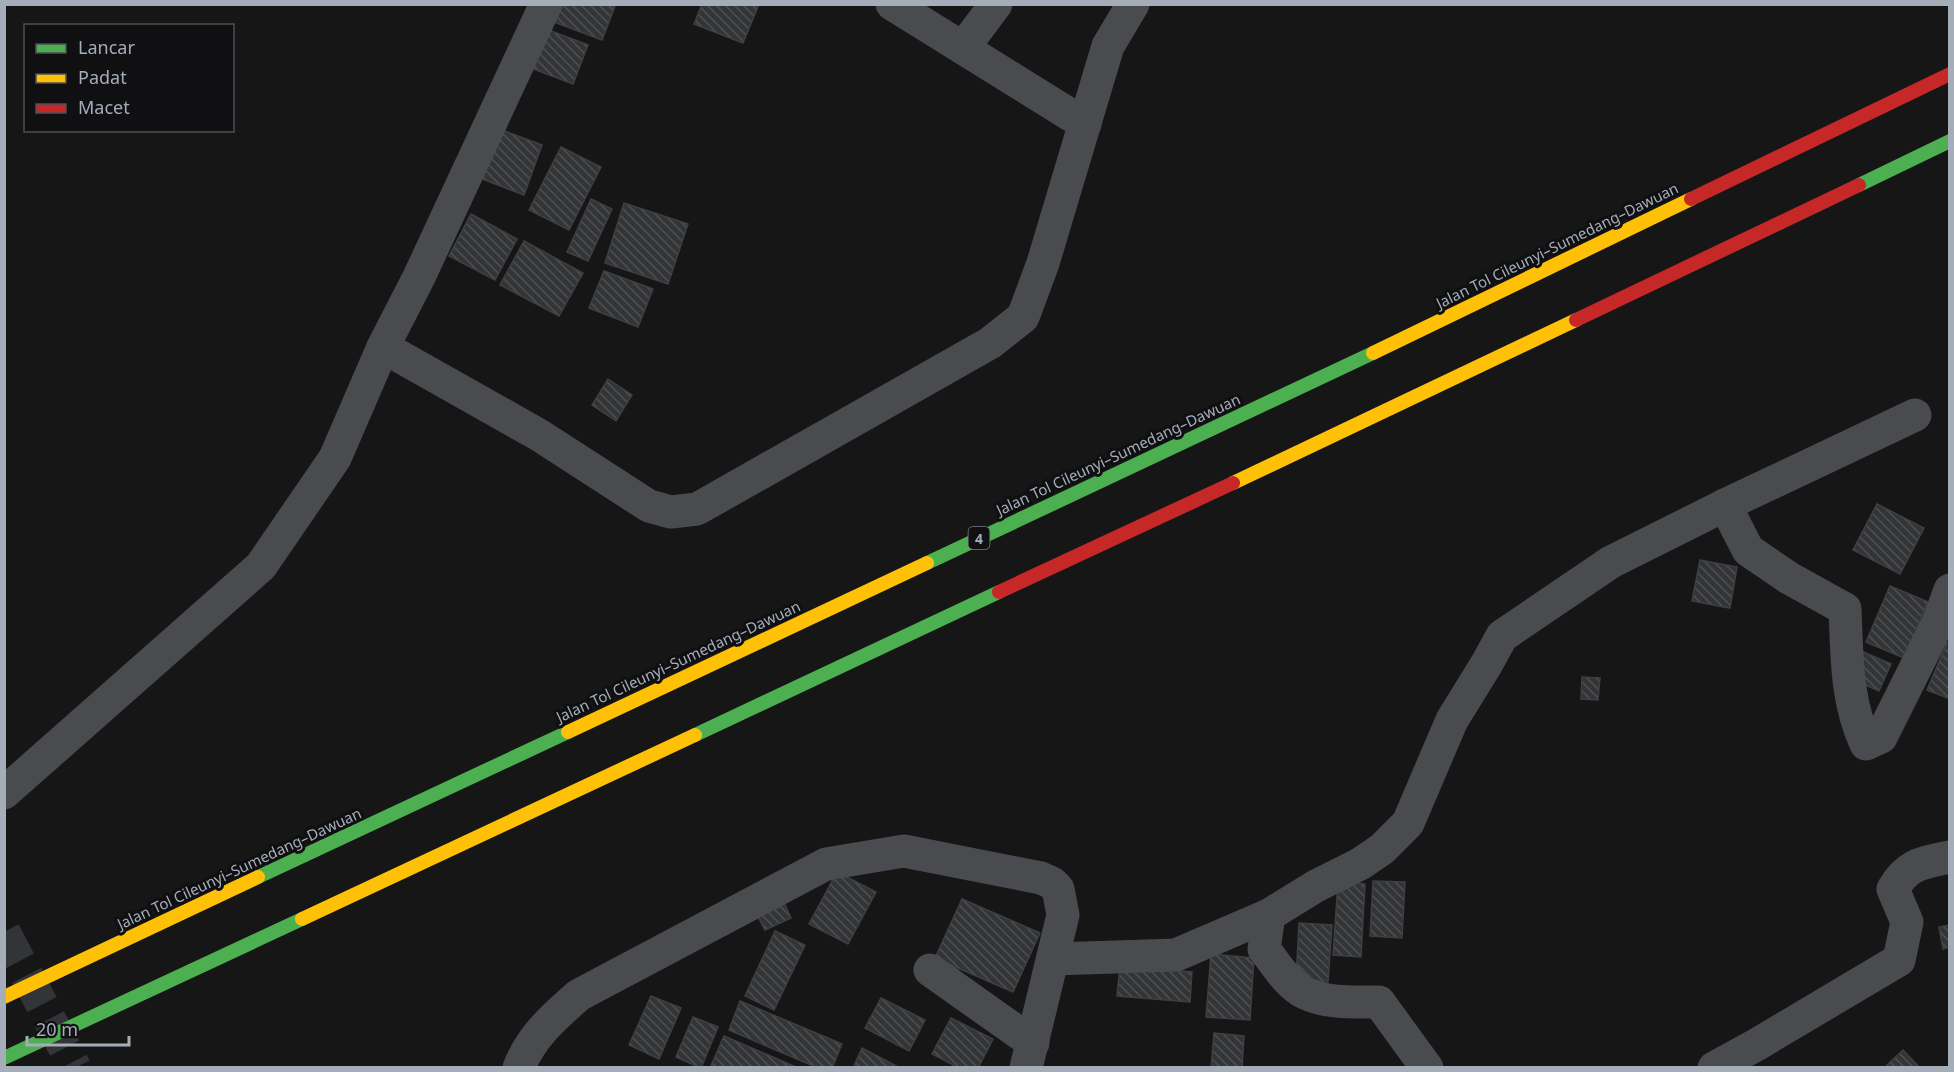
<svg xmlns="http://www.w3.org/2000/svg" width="1954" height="1072" font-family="'Noto Sans',sans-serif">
	<defs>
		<pattern id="building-back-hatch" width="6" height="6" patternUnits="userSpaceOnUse" patternTransform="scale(1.5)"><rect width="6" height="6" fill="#333436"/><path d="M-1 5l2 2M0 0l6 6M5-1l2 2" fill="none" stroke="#4e4f51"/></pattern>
	</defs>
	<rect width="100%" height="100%" fill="#161616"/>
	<!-- building -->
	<g fill="url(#building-back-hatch)" stroke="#3e3f43" stroke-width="1.5">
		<polygon points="560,4 615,6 602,40 554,22"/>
		<polygon points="702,4 759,4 743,43 694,24"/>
		<polygon points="546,29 588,45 573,84 531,68"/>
		<polygon points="491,126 542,145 524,195 472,175"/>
		<polygon points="561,147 601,167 569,230 529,210"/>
		<polygon points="591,199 612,209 588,261 567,252"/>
		<polygon points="624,203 688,224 668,284 605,263"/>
		<polygon points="471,214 517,239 495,280 449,256"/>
		<polygon points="524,241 583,273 559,316 500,285"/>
		<polygon points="604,271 653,289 638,327 589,308"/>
		<polygon points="608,379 632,395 616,421 592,405"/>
		<polygon points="1877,504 1924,528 1900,574 1853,550"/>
		<polygon points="1700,560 1737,567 1730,608 1692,601"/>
		<polygon points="1890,586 1928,602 1904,658 1866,642"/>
		<polygon points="1947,643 1950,644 1950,699 1927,690"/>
		<polygon points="1861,651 1891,664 1879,691 1850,678"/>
		<polygon points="1582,677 1600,678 1598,700 1581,699"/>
		<polygon points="837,872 876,892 848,944 809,924"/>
		<polygon points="1373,881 1405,882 1402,938 1370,936"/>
		<polygon points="1338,882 1365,884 1361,957 1333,955"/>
		<polygon points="782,898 791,918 765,930 755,911"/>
		<polygon points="962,899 1040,933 1013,992 935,958"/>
		<polygon points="1299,923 1332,925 1328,982 1296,980"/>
		<polygon points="1950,925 1950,947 1943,949 1939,927"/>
		<polygon points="775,931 805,945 774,1010 745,996"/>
		<polygon points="1211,954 1254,958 1250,1020 1206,1017"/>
		<polygon points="1120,966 1192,972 1190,1002 1117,996"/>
		<polygon points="651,996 681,1008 659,1059 629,1045"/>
		<polygon points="881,998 925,1020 909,1051 865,1028"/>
		<polygon points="740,1001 842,1044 832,1068 818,1068 729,1030"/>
		<polygon points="693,1017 718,1027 701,1068 676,1057"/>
		<polygon points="951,1018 993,1039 978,1068 959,1068 932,1054"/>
		<polygon points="1214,1033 1244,1036 1242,1068 1211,1068"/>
		<polygon points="724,1036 798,1068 710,1068"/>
		<polygon points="862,1048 900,1068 853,1068"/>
		<polygon points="1903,1050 1920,1068 1884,1068"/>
	</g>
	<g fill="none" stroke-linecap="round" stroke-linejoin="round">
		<!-- street-tunnel -->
		<polyline stroke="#333437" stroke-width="33" stroke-dasharray="33 16" stroke-linecap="butt" points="4,932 75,1068"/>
		<!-- street -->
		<g stroke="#494b4f" stroke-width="33">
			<polyline points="892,4 1085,124"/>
			<polyline points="963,48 996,4"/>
			<polyline points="383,347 539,435 649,506 671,512 697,509 990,343 1023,317 1043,263 1108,46 1133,4"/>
			<polyline points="1725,505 1915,415"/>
			<polyline points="4,793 261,566 335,458 383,347 419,277 546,4"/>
			<path d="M1269,915l-5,34c11,14 24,36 41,44 23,11 50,9 74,9l48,66"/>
			<path d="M1053,959l123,-4 93,-40 47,-29 44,-22 22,-15 26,-26 44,-103 34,-55 16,-29 109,-74 114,-57 23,45 41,28 56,31c2,47 1,92 21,135l15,-7 57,-114 12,-33"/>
			<polyline points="930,970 1033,1043"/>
			<path d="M519,1068c12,-32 36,-52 60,-73l247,-131 78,-13 137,27 11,5 6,6 5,26 -37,153"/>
			<path d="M1714,1068l42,-23 143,-85 8,-38 -14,-33c15,-26 29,-26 57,-32"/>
		</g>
		<!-- fast -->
		<g stroke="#4caf50" stroke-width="14">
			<polyline points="1859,185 1950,141"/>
			<polyline points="927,563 1373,353"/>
			<polyline points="695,735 999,592"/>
			<polyline points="258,877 568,732"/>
			<polyline points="4,1058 302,919"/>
		</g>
		<!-- slow -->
		<g stroke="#ffc107" stroke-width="14">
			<polyline points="1373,353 1691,199"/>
			<polyline points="1233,483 1576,320"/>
			<polyline points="568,732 927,563"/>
			<polyline points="302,919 695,735"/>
			<polyline points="4,997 258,877"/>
		</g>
		<!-- jam -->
		<g stroke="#c62828" stroke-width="14">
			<polyline points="1691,199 1950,74"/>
			<polyline points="1576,320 1859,185"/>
			<polyline points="999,592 1233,483"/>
		</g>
	</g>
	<g text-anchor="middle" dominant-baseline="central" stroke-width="6" stroke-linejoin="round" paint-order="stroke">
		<!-- shield labels -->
		<rect fill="#101012" stroke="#787e87" stroke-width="1.5" x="968.5" y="527" width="21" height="22" rx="4.5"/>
		<g font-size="14" font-weight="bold" fill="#a5adb9">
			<text x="979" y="538">4</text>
		</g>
		<!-- street labels -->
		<g font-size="15" fill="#a5adb9" stroke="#101012">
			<text transform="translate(1557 245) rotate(-26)">Jalan Tol Cileunyi–Sumedang–Dawuan</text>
			<text transform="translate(1118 454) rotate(-25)">Jalan Tol Cileunyi–Sumedang–Dawuan</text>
			<text transform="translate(678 661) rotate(-25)">Jalan Tol Cileunyi–Sumedang–Dawuan</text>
			<text transform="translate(239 868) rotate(-25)">Jalan Tol Cileunyi–Sumedang–Dawuan</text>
		</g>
	</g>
	<!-- border -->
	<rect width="1954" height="1072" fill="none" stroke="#a5adb9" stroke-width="12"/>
	<!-- legend -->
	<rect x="24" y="24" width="210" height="108" fill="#101012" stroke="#4c4f55" stroke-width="1.5"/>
	<rect x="36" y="44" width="30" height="9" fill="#4caf50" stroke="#4c4f55" stroke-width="1.5"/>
	<text x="78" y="54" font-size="18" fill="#a5adb9">Lancar</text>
	<rect x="36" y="74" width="30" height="9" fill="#ffc107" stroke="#4c4f55" stroke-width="1.5"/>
	<text x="78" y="84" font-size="18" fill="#a5adb9">Padat</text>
	<rect x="36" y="104" width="30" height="9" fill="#c62828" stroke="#4c4f55" stroke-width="1.5"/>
	<text x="78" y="114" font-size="18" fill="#a5adb9">Macet</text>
	<!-- scale -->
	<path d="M27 1036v9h102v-9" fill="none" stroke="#a5adb9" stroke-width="3"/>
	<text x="36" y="1036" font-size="18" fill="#a5adb9" stroke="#101012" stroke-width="4.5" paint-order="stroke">20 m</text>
</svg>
